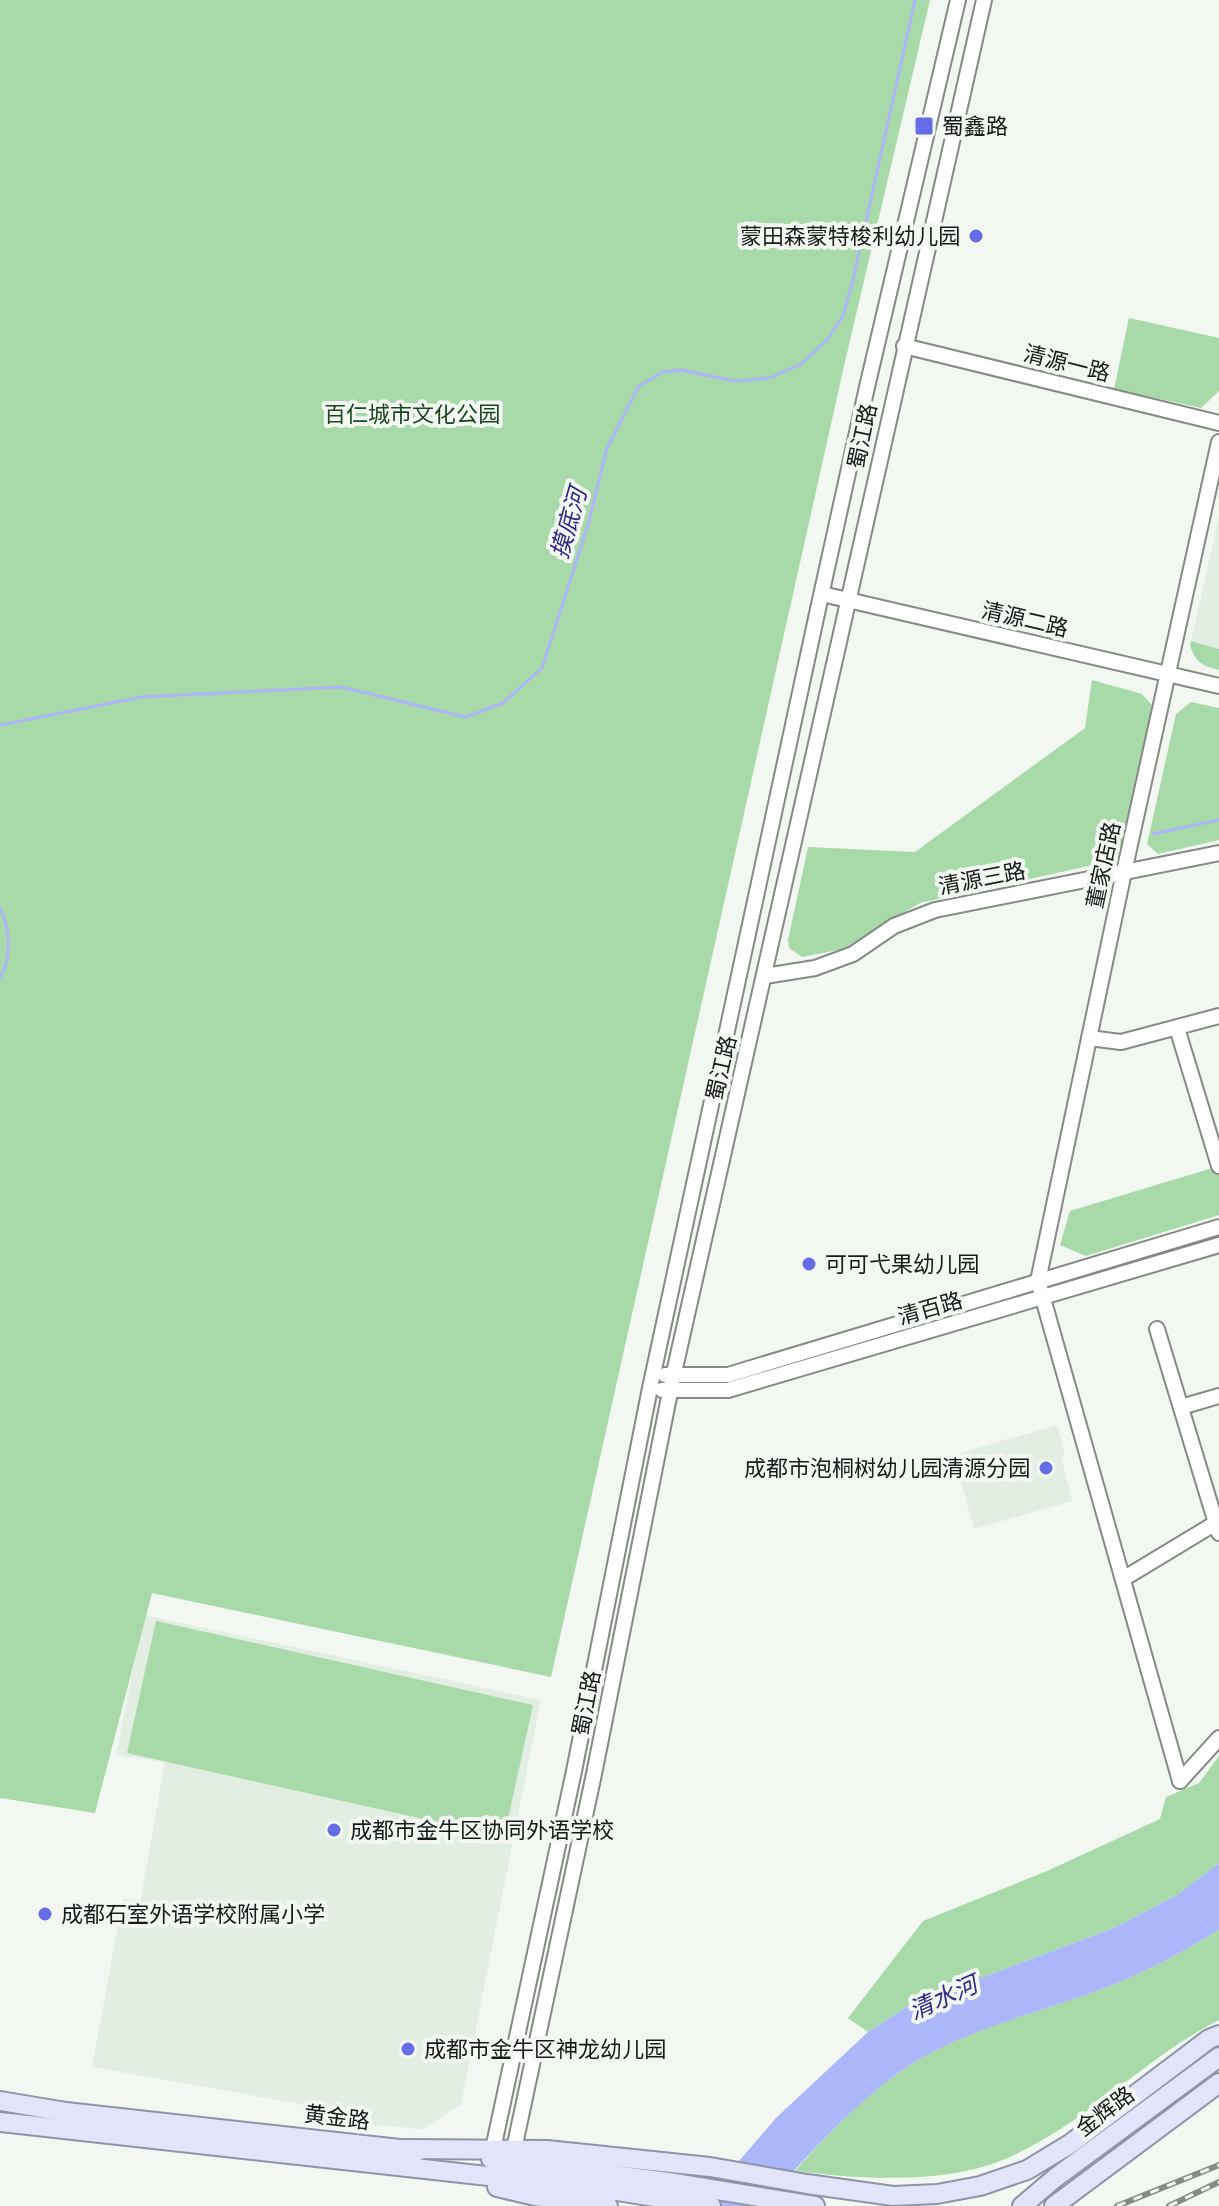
<svg xmlns="http://www.w3.org/2000/svg" width="1219" height="2206" font-family="Mulish,'Noto Sans SC',sans-serif">
	<rect width="100%" height="100%" fill="#f2f7f2"/>
	<!-- built -->
	<g fill="#e3eee3">
		<polygon points="1219,516 1219,649 1191,641"/>
		<polygon points="1057,1425 1065,1455 1061,1457 1073,1501 974,1529 954,1455"/>
		<polygon points="144,1615 541,1700 461,2104 423,2129 305,2119 306,2105 92,2067 123,1898 140,1903 165,1762 116,1755"/>
	</g>
	<!-- green -->
	<g fill="#a8d9a8">
		<polygon points="0,0 930,0 844,366 551,1677 152,1593 95,1813 0,1798"/>
		<polygon points="1129,318 1219,338 1219,391 1201,408 1114,389"/>
		<path d="M1191,641l28,8v21c-17,-4 -24,-8 -29,-25z"/>
		<polygon points="1092,680 1142,694 1156,710 1124,850 1111,861 920,903 843,949 802,957 789,948 788,940 808,847 915,852 1085,728"/>
		<polygon points="1191,702 1219,708 1219,840 1158,854 1147,844 1176,714"/>
		<polygon points="1219,1166 1219,1215 1086,1256 1060,1245 1070,1211"/>
		<polygon points="156,1621 533,1705 504,1837 127,1753"/>
		<polygon points="1219,1756 1219,1863 1177,1895 1114,1928 911,2004 868,2032 848,2018 923,1921 1047,1871 1160,1819 1166,1797 1199,1783"/>
		<path d="M1219,1930v90c-59,30 -105,75 -160,110 -17,10 -36,22 -54,29 -61,26 -147,20 -210,12 34,-39 72,-78 117,-107 63,-40 141,-54 210,-83 34,-14 65,-32 97,-51z"/>
	</g>
	<!-- water -->
	<path fill="#acb7f9" d="M1219,1863v67c-32,19 -63,37 -97,51 -69,29 -146,43 -210,83 -58,37 -104,93 -151,142h-53l31,-45 37,-43 92,-86 43,-28 203,-76 63,-33z"/>
	<g fill="none" stroke-linecap="round" stroke-linejoin="round">
		<!-- stream -->
		<g stroke="#acb7f9" stroke-width="3">
			<polyline points="0,725 142,697 341,687 466,717 503,703 542,668 588,525 607,448 639,386 663,372 681,370 735,381 770,378 801,364 827,340 843,316 853,280 915,0"/>
			<polyline points="1153,834 1219,820"/>
			<path d="M0,908c10,20 12,50 0,70"/>
		</g>
		<!-- minor casing -->
		<g stroke="#858a85" stroke-width="18">
			<g id="minor">
				<polyline points="904,346 1219,423"/>
				<polyline points="822,594 1219,686"/>
				<polyline points="765,976 815,968 853,954 894,926 935,910 1219,853"/>
				<polyline points="1177,1028 1219,1166"/>
				<polyline points="1089,1038 1121,1042 1219,1016"/>
				<polyline points="1157,1329 1219,1533"/>
				<polyline points="665,1375 728,1375 1219,1227"/>
				<polyline points="662,1390 728,1390 1219,1245"/>
				<polyline points="1181,1407 1219,1396"/>
				<polyline points="1123,1579 1219,1521"/>
				<polyline points="1180,1781 1038,1281 1124,872 1219,442"/>
				<polyline points="1180,1781 1219,1738"/>
				<polyline points="493,2149 574,1771 650,1388 818,609 867,387 958,0"/>
				<polyline points="514,2149 594,1774 673,1377 984,0"/>
			</g>
		</g>
		<!-- major casing -->
		<g stroke="#8e93a8" stroke-width="22">
			<g id="major">
				<polyline points="0,2101 66,2112 418,2151"/>
				<polyline points="0,2122 605,2189 711,2206"/>
				<polyline points="406,2149 547,2150 710,2167 807,2184 893,2196 937,2194 980,2186 1027,2170 1070,2144 1209,2039 1219,2035"/>
				<polyline points="491,2159 668,2182 815,2206"/>
				<polyline points="497,2187 535,2196 608,2206"/>
				<polyline points="1022,2206 1055,2178 1219,2057"/>
				<polyline points="1054,2206 1219,2083"/>
			</g>
		</g>
		<!-- minor -->
		<use href="#minor" stroke="#fff" stroke-width="14"/>
		<!-- major -->
		<use href="#major" stroke="#e2e5fa" stroke-width="18"/>
		<!-- rail casing -->
		<g stroke="#878a87" stroke-width="6">
			<g id="rail">
				<polyline points="1117,2206 1219,2165"/>
				<polyline points="1169,2206 1219,2182"/>
			</g>
		</g>
		<!-- rail -->
		<use href="#rail" stroke="#f2f7f2" stroke-width="3" stroke-dasharray="9" stroke-linecap="butt"/>
	</g>
	<!-- markers -->
	<g fill="#666ce5" stroke="#f2f7f2" stroke-width="3">
		<rect x="914" y="116" width="20" height="20" rx="4"/>
		<circle cx="976" cy="236" r="8"/>
		<circle cx="809" cy="1264" r="8"/>
		<circle cx="1046" cy="1468" r="8"/>
		<circle cx="334" cy="1830" r="8"/>
		<circle cx="45" cy="1914" r="8"/>
		<circle cx="408" cy="2049" r="8"/>
	</g>
	<g text-anchor="middle" dominant-baseline="central" stroke-width="8" stroke-linejoin="round" paint-order="stroke">
		<!-- poi labels -->
		<g font-size="22" fill="#181a18" stroke="#f2f7f2" text-anchor="start">
			<text x="942" y="126">蜀鑫路</text>
			<text x="960" y="236" text-anchor="end">蒙田森蒙特梭利幼儿园</text>
			<text x="825" y="1264">可可弋果幼儿园</text>
			<text x="1030" y="1468" text-anchor="end">成都市泡桐树幼儿园清源分园</text>
			<text x="350" y="1830">成都市金牛区协同外语学校</text>
			<text x="61" y="1914">成都石室外语学校附属小学</text>
			<text x="424" y="2049">成都市金牛区神龙幼儿园</text>
		</g>
		<!-- street labels -->
		<g font-size="22" fill="#181a18" stroke="#f2f7f2">
			<text transform="translate(1067 363) rotate(14)">清源一路</text>
			<text transform="translate(862 436) rotate(-78)">蜀江路</text>
			<text transform="translate(1025 619) rotate(13)">清源二路</text>
			<text transform="translate(1103 865) rotate(-78)">董家店路</text>
			<text transform="translate(982 878) rotate(-11)">清源三路</text>
			<text transform="translate(721 1068) rotate(-77)">蜀江路</text>
			<text transform="translate(930 1308) rotate(-16)">清百路</text>
			<text transform="translate(586 1703) rotate(-79)">蜀江路</text>
			<text transform="translate(1105 2111) rotate(-37)">金辉路</text>
			<text transform="translate(337 2117) rotate(7)">黄金路</text>
		</g>
		<!-- park labels -->
		<g font-size="22" fill="#17471b" stroke="#f2f7f2">
			<text x="412" y="414">百仁城市文化公园</text>
		</g>
		<!-- water labels -->
		<g font-size="24" font-style="italic" fill="#2e2b88" stroke="#f2f7f2">
			<text transform="translate(568 523) rotate(-74)">摸底河</text>
			<text transform="translate(943 1997) rotate(-24)">清水河</text>
		</g>
	</g>
</svg>
